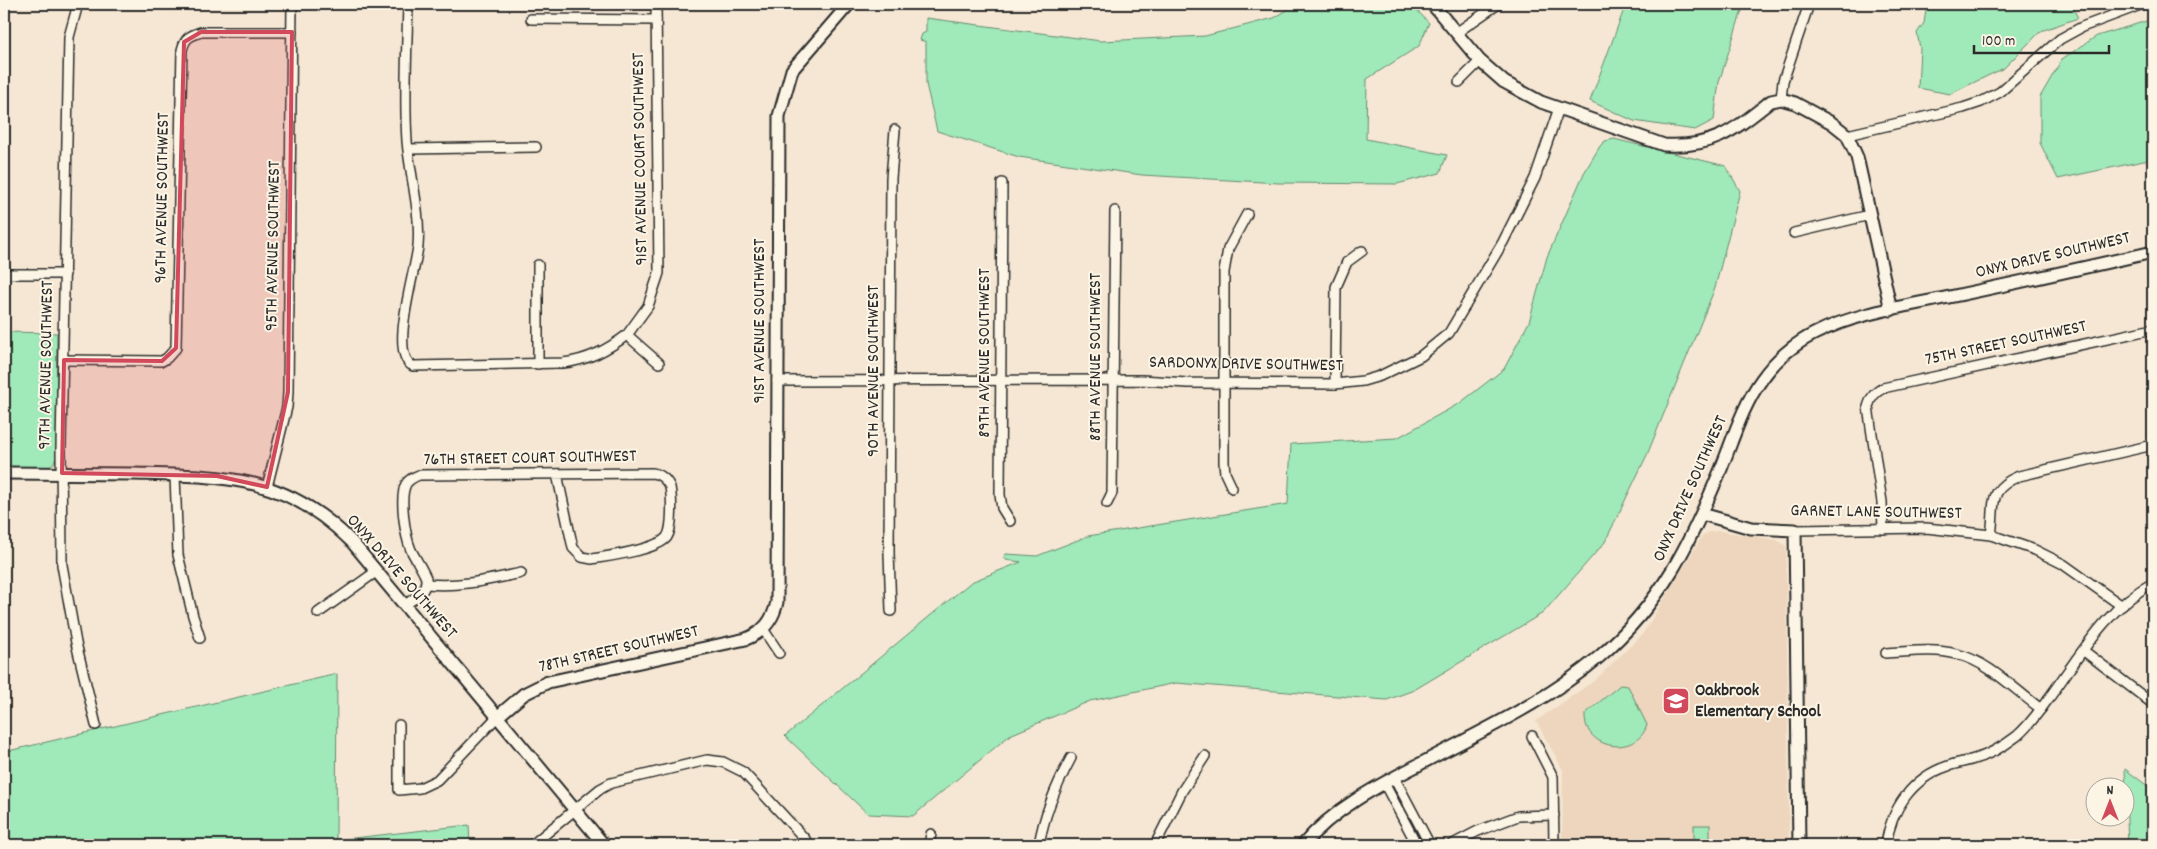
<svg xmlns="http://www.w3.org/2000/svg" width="2157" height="849" font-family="Dekko,sans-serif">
	<rect width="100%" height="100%" fill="#f5e7d3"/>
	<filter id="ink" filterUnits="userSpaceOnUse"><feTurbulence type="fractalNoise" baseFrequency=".02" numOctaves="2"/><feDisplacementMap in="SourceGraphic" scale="10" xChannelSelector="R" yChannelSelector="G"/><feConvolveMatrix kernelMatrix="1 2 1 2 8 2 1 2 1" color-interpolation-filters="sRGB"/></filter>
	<g filter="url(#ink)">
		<!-- built -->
		<polygon fill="#edd6bd" points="1720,531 1777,540 1786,546 1789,845 1562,845 1563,770 1536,721 1594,681 1642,635 1703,535 1710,532"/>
		<!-- green -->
		<g fill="#a0e9b8" stroke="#668a72">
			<polygon points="1297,4 1411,4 1429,23 1419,46 1367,79 1366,139 1447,155 1440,173 1397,184 1279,183 1142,175 1019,157 937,131 926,84 926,42 920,40 922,34 926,32 926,18 1101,41 1205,36 1274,18"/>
			<polygon points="1626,4 1744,4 1719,82 1714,120 1695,130 1634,121 1590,101"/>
			<polygon points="1927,4 2071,4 2078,18 2041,31 2004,68 1950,94 1918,88 1920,48 1917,33 1924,23"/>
			<polygon points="2153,19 2153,159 2058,179 2040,143 2040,97 2062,59 2097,36"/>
			<polygon points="1614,139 1726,166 1740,191 1715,288 1647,455 1605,542 1543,613 1414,690 1387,700 1176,683 1090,701 1010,735 913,816 868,814 785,736 971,582 1021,562 1006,560 1004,557 1006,554 1037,556 1088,536 1288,504 1291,444 1397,438 1460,403 1504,369 1529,322 1547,257 1584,173 1600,146 1605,141"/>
			<polygon points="4,332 57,333 56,458 53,464 46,470 4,469"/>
			<polygon points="337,674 336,840 469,825 470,845 4,845 4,752"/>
			<path d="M1620,685l8,1 19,39c-10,33 -64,25 -62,-11z"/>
			<polygon points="2125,769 2153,790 2153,845 2128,845"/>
			<rect x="1694" y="825" width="16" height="20"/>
		</g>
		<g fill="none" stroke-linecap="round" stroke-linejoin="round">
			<!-- minor casing -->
			<g stroke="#2b2b2b" stroke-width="12">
				<g id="minor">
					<polyline points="78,4 69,37 61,448 62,565 76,643 96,725"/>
					<path d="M408,4c-1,45 -4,91 -1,137 3,35 14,70 11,105 -2,24 -30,109 -5,120l150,-3c25,-3 44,-13 64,-28l32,28"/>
					<polyline points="531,19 656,20"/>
					<polyline points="1456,33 1498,4"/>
					<polyline points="1459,82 1480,61"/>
					<polyline points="1781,99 1783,81 1809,4"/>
					<polyline points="1847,135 1963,108 1981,102 2000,92 2060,39 2082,27 2143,4"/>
					<polyline points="409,149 536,147"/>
					<polyline points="1002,183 1000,495 1002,508 1010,521"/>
					<polyline points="1794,233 1870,215"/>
					<polyline points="538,265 538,364"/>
					<polyline points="4,274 65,274"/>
					<polyline points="627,335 648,306 659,273 656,4"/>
					<path d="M64,360l98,1 5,-3 9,-10 6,-298c3,-12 7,-14 19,-18h91"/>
					<polyline points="777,381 1142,380 1187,383 1335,384 1363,381 1380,376 1421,356 1449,333 1503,242 1535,178 1559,108"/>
					<polyline points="1335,384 1336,287 1347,262 1362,251"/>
					<polyline points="175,475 178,555 193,616 200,638"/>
					<polyline points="267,487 287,407 288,392 292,4"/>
					<polyline points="1232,488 1225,473 1224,462 1224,272 1228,249 1247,214"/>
					<polyline points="1107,503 1112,493 1115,211"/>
					<path d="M1883,529l-1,-27 -14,-95c3,-10 6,-14 15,-19l270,-59"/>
					<polyline points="1795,530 1926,528 1991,535 2035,550 2063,564 2122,606"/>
					<path d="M1991,535c5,-31 -5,-45 28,-59l134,-31"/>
					<path d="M427,584c34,3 61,-4 94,-11"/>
					<path d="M404,606c10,-8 23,-14 22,-28 -4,-10 -10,-18 -15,-28 -6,-14 -12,-53 -5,-66 3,-5 8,-7 13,-9l233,-2c9,1 14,6 18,14 2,11 3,41 -3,50 -10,13 -58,19 -75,22l-10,-2 -9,-9 -16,-74"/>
					<polyline points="891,611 889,553 891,178 895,130"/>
					<polyline points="318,613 377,571"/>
					<polyline points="763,629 779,653"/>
					<polyline points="2084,651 2153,704"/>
					<path d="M1886,653c22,-1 48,-5 70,1 32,7 59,36 85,55"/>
					<polyline points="399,725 399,790 420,788 437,780 496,718"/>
					<polyline points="1532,736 1553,777 1554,845"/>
					<polyline points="1394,777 1430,845"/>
					<polyline points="1384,783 1417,845"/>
					<polyline points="532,845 600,789 611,783 707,760 723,762 743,772 805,839 808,845"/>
					<polyline points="929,845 931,834"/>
					<path d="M1039,845c5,-31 17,-59 32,-87"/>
					<polyline points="1155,845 1182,791 1205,756"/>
					<polyline points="1451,845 1478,831 1518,816 1554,815"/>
					<path d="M1886,845c5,-36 26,-67 62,-79 8,-3 17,-4 26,-7 16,-4 30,-13 43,-23 13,-11 22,-25 32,-38 30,-41 58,-91 104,-115"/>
				</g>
			</g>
			<!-- tertiary casing -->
			<g stroke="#2b2b2b" stroke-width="15">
				<g id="tertiary">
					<path d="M1432,4l48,57 24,21 37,20 123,43c50,3 70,-15 107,-44l10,-2 14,4 37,20 15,12 10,22 34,153"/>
					<path d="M4,473c43,0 86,1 130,1 89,2 151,0 218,68l252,303"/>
					<polyline points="1702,514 1751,528 1795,530 1799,845"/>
					<path d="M496,718l28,-24 24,-12 198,-43c17,-7 27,-18 31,-37l2,-486 13,-46 57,-66"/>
					<path d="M1303,845c30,-36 76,-60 117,-81 61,-33 126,-62 179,-107 63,-54 91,-114 122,-188 12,-30 22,-64 41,-90 13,-19 33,-36 54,-46 42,-21 93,-27 138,-37 67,-14 133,-29 199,-44"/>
				</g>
			</g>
			<!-- minor -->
			<use href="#minor" stroke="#fcf5e5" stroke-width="9"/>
			<!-- tertiary -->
			<use href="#tertiary" stroke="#fcf5e5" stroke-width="11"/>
		</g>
	</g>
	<!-- marked area -->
	<path fill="#d1495b" fill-opacity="0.2" stroke="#d1495b" stroke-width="4" stroke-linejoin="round" d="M201,32h91l-4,360 -21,95 -50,-11 -155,-3 2,-113 98,1 14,-13 8,-306z"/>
	<!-- icons -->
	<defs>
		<g id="school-square" transform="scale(1.4375)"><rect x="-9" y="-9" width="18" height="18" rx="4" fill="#d1495b" stroke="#fcf5e5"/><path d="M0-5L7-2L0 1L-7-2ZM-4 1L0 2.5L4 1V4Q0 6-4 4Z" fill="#fff"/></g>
	</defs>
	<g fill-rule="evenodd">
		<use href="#school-square" x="1676" y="701"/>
	</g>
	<g text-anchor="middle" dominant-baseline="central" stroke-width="4" stroke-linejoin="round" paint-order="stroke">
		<!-- street labels -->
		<g font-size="18" fill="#2b2b2b" stroke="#fcf5e5">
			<text transform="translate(641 159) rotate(-91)">91ST AVENUE COURT SOUTHWEST</text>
			<text transform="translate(163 198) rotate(-89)">96TH AVENUE SOUTHWEST</text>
			<text transform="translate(274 246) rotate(-89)">95TH AVENUE SOUTHWEST</text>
			<text transform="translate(2053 256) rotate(-13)">ONYX DRIVE SOUTHWEST</text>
			<text transform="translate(760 321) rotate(-90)">91ST AVENUE SOUTHWEST</text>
			<text transform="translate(2006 344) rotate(-12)">75TH STREET SOUTHWEST</text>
			<text transform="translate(985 353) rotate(-90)">89TH AVENUE SOUTHWEST</text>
			<text transform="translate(1096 357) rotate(-90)">88TH AVENUE SOUTHWEST</text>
			<text transform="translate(47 365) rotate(-89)">97TH AVENUE SOUTHWEST</text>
			<text transform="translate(1246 365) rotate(1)">SARDONYX DRIVE SOUTHWEST</text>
			<text transform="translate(874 371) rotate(-90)">90TH AVENUE SOUTHWEST</text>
			<text transform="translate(530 459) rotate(-1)">76TH STREET COURT SOUTHWEST</text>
			<text transform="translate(1691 489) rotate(-66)">ONYX DRIVE SOUTHWEST</text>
			<text transform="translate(1876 513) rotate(1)">GARNET LANE SOUTHWEST</text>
			<text transform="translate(401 577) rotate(49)">ONYX DRIVE SOUTHWEST</text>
			<text transform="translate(619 650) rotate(-13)">78TH STREET SOUTHWEST</text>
		</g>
		<!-- poi labels -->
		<g font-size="18" font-weight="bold" fill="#2b2b2b" stroke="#fcf5e5" text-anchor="start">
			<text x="1695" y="691">Oakbrook<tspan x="1695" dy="21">Elementary School</tspan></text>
		</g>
	</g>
	<!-- margin -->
	<rect width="2157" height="849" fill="none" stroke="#fcf5e5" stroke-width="20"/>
	<rect x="10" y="10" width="2137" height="829" fill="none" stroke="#2b2b2b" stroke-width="2" filter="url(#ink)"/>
	<!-- north arrow -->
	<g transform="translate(2110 802)"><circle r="24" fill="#fcf5e5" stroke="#a8a49b"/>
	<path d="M0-4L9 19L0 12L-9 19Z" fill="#d1495b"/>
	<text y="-8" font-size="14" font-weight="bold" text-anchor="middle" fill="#2b2b2b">N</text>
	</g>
	<!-- scale -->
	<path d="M1974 45v8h135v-8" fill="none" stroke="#2b2b2b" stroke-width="2.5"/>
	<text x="1982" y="45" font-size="15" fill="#2b2b2b" stroke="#fcf5e5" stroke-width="4" paint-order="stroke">100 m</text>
</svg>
